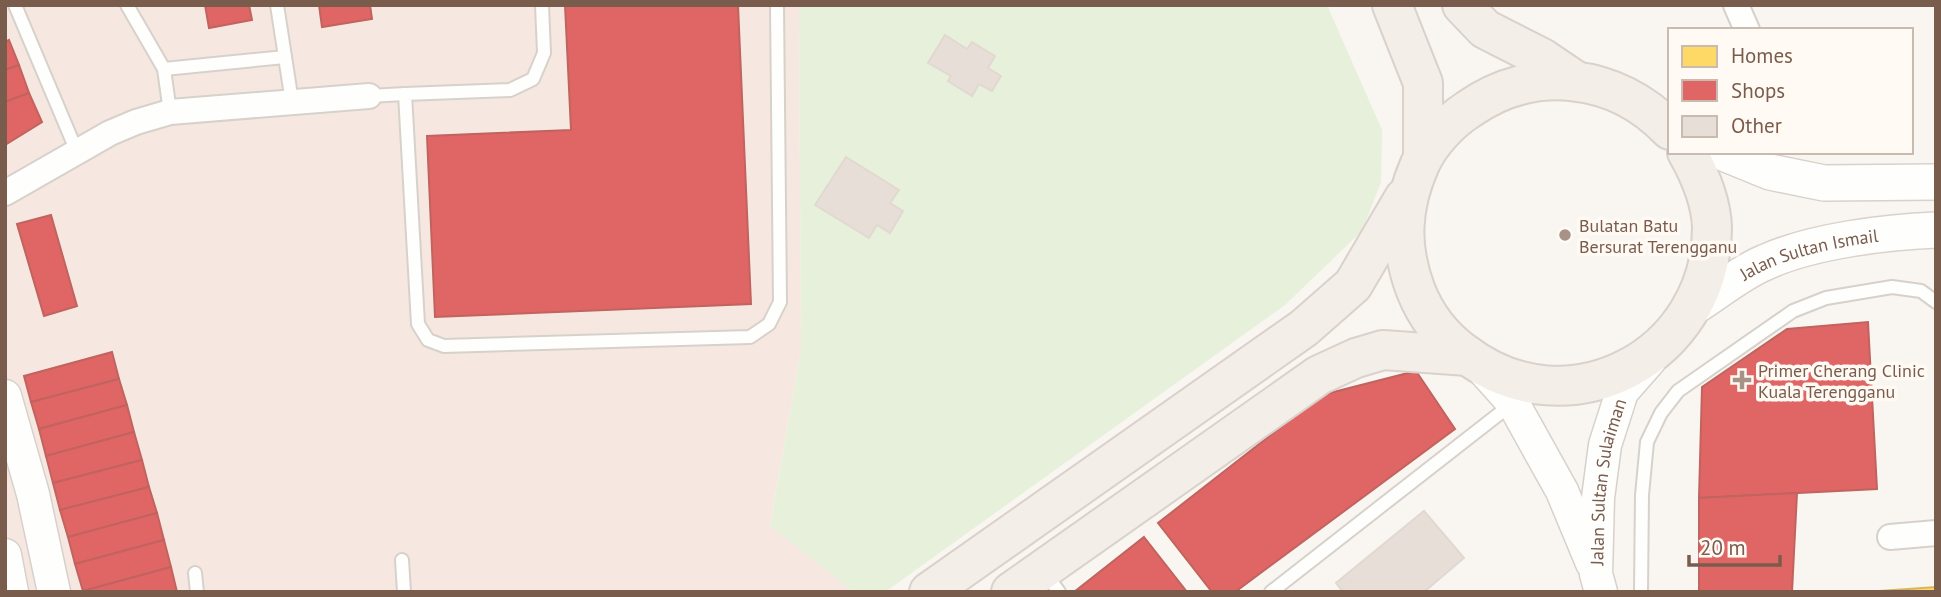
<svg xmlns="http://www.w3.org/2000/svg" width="1941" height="597" font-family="'PT Sans',sans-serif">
	<rect width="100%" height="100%" fill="#f9f5f0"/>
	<!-- commercial -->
	<polygon fill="#f6e8e1" points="5,5 799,5 801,350 770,525 854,592 5,592"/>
	<!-- green -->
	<polygon fill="#e7f0db" points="799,5 1327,5 1382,130 1381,182 1362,231 1285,305 885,592 854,592 770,526 801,350"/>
	<!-- homes -->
	<polygon fill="#ffd966" stroke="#d7b45e" stroke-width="2" points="1936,587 1936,592 1865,592"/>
	<!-- shops -->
	<g fill="#e06666" stroke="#c1635e" stroke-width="2">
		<polygon points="205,5 249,5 252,20 209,28"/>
		<polygon points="319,5 370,5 372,19 322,27"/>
		<polygon points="565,5 738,5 751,304 435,317 427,136 571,130"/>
		<polygon points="9,40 19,65 5,70 5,42"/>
		<polygon points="19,65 29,93 5,102 5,70"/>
		<polygon points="29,93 42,122 5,145 5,102"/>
		<polygon points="51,215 77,306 44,316 17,224"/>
		<polygon points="1868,322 1877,489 1699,498 1702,387 1787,329"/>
		<polygon points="112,352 119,379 31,402 24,376"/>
		<polygon points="1416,371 1455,429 1235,592 1212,592 1158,523 1322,395"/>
		<polygon points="119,379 127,405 39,429 31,402"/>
		<polygon points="127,405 134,432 46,456 39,429"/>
		<polygon points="134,432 142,460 53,483 46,456"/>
		<polygon points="142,460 149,487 60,510 53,483"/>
		<polygon points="149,487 157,513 68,537 60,510"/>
		<polygon points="1797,493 1792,592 1699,592 1699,498"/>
		<polygon points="157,513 164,540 75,564 68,537"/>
		<polygon points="1144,537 1187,592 1074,592"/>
		<polygon points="164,540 171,567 83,591 75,564"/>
		<polygon points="171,567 177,592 83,592 83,591"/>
	</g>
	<!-- building -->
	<g fill="#e6ded7" stroke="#e2d8d2" stroke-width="2">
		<polygon points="945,35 967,49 972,42 995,56 988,68 1001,76 992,91 979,84 972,96 948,81 951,76 928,63"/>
		<polygon points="846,157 899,190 890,203 903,211 890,233 877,225 869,238 815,205"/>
		<polygon points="1424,511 1464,558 1424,592 1343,592 1336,583"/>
	</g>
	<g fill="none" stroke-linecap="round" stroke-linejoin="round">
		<!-- service casing -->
		<g stroke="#d7d1cb" stroke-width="16">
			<g id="service">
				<polyline points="15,5 77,152"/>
				<polyline points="127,5 164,69 170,112"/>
				<polyline points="277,5 292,102"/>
				<polyline points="542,5 544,53 533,79 510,90 405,94 418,324 428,340 444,346 750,337 769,324 780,302 777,5"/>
				<polyline points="164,69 285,57"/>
				<polyline points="369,96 405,94"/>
				<polyline points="402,560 404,592"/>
				<polyline points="195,573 197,592"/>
				<polyline points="1045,573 1059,592"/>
				<polyline points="1271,592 1513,403"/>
				<polyline points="1641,592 1642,495 1647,442 1661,413 1678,391 1793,311 1826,298 1892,287 1921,291 1936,302"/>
			</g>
		</g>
		<!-- minor casing -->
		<g stroke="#d7d1cb" stroke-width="28">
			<g id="minor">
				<polyline points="1736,5 1747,30"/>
				<polyline points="5,193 110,133 136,122 170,112 369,96"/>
				<polyline points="1890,537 1936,533"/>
			</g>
		</g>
		<!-- tertiary casing -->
		<g stroke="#d7d1cb" stroke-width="35">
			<g id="tertiary">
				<polyline points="1479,365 1513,403 1562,491 1592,563"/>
				<polyline points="5,396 33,494 54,592"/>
				<polyline points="5,555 12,592"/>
				<path id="s1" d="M1601,592l-5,-18 2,-76 7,-53 17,-53 28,-32"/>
			</g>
		</g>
		<!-- secondary casing -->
		<g stroke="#d9d2cb" stroke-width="38">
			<g id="secondary">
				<polyline points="1721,152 1770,172 1824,183 1936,182"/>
				<path id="s2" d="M1692,308c23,-14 49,-36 74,-46 46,-21 120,-30 170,-32"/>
			</g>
		</g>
		<!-- primary casing -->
		<g stroke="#dad1cc" stroke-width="42">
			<g id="primary">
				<polyline points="1392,5 1423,83 1423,156"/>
				<polyline points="1462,5 1485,29 1542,58 1576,81"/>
				<path d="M1670,130c-54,-57 -137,-66 -201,-21 -20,13 -39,33 -49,55 -19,43 -21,83 -4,127 10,25 26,46 48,62 104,80 248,4 248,-126 -1,-27 -12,-52 -25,-75"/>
				<polyline points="929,592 1304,328 1353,285 1404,198"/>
				<polyline points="1011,592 1319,375 1356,358 1383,350 1468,356"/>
			</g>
		</g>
		<!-- service -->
		<use href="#service" stroke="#fefefd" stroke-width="12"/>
		<!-- minor -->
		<use href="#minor" stroke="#fefefd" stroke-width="24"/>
		<!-- tertiary -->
		<use href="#tertiary" stroke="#fefefd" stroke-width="32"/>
		<!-- secondary -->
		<use href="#secondary" stroke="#fefefd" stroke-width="35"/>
		<!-- primary -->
		<use href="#primary" stroke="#f3eee8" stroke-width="38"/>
	</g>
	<!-- markers -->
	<g fill="#a69286" stroke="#fffaf3" stroke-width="2.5">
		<circle cx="1565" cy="235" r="7"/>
		<path d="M1738.5 369.5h7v7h7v7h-7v7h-7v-7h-7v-7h7z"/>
	</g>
	<g text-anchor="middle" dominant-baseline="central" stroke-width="7" stroke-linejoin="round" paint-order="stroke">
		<!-- poi labels -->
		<g font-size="18" fill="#7a5c4d" stroke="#fffaf3" text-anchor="start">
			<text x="1579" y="225">Bulatan Batu<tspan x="1579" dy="21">Bersurat Terengganu</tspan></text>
			<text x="1758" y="370">Primer Cherang Clinic<tspan x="1758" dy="21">Kuala Terengganu</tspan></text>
		</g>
		<!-- street labels -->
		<g font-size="18" fill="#7a5c4d" stroke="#fffaf3">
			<text stroke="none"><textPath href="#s2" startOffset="131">Jalan Sultan Ismail</textPath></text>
			<text stroke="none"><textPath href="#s1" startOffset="112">Jalan Sultan Sulaiman</textPath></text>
		</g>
	</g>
	<!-- border -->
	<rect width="1941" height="597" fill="none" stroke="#7a5c4d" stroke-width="14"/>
	<!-- legend -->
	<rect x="1668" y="28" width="245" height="126" fill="#fffaf3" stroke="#cabbb1" stroke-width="2"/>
	<rect x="1682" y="46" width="35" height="21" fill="#ffd966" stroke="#cabbb1" stroke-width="2"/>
	<text x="1731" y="63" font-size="21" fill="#7a5c4d">Homes</text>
	<rect x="1682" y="80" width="35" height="21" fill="#e06666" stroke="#cabbb1" stroke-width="2"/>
	<text x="1731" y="98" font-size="21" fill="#7a5c4d">Shops</text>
	<rect x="1682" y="116" width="35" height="21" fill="#e6ded7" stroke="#cabbb1" stroke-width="2"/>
	<text x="1731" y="133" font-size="21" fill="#7a5c4d">Other</text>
	<!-- scale -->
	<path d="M1689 555v10h91v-10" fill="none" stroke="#7a5c4d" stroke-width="3.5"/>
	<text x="1700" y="555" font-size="21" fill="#7a5c4d" stroke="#fffaf3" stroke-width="5" paint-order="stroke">20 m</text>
</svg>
